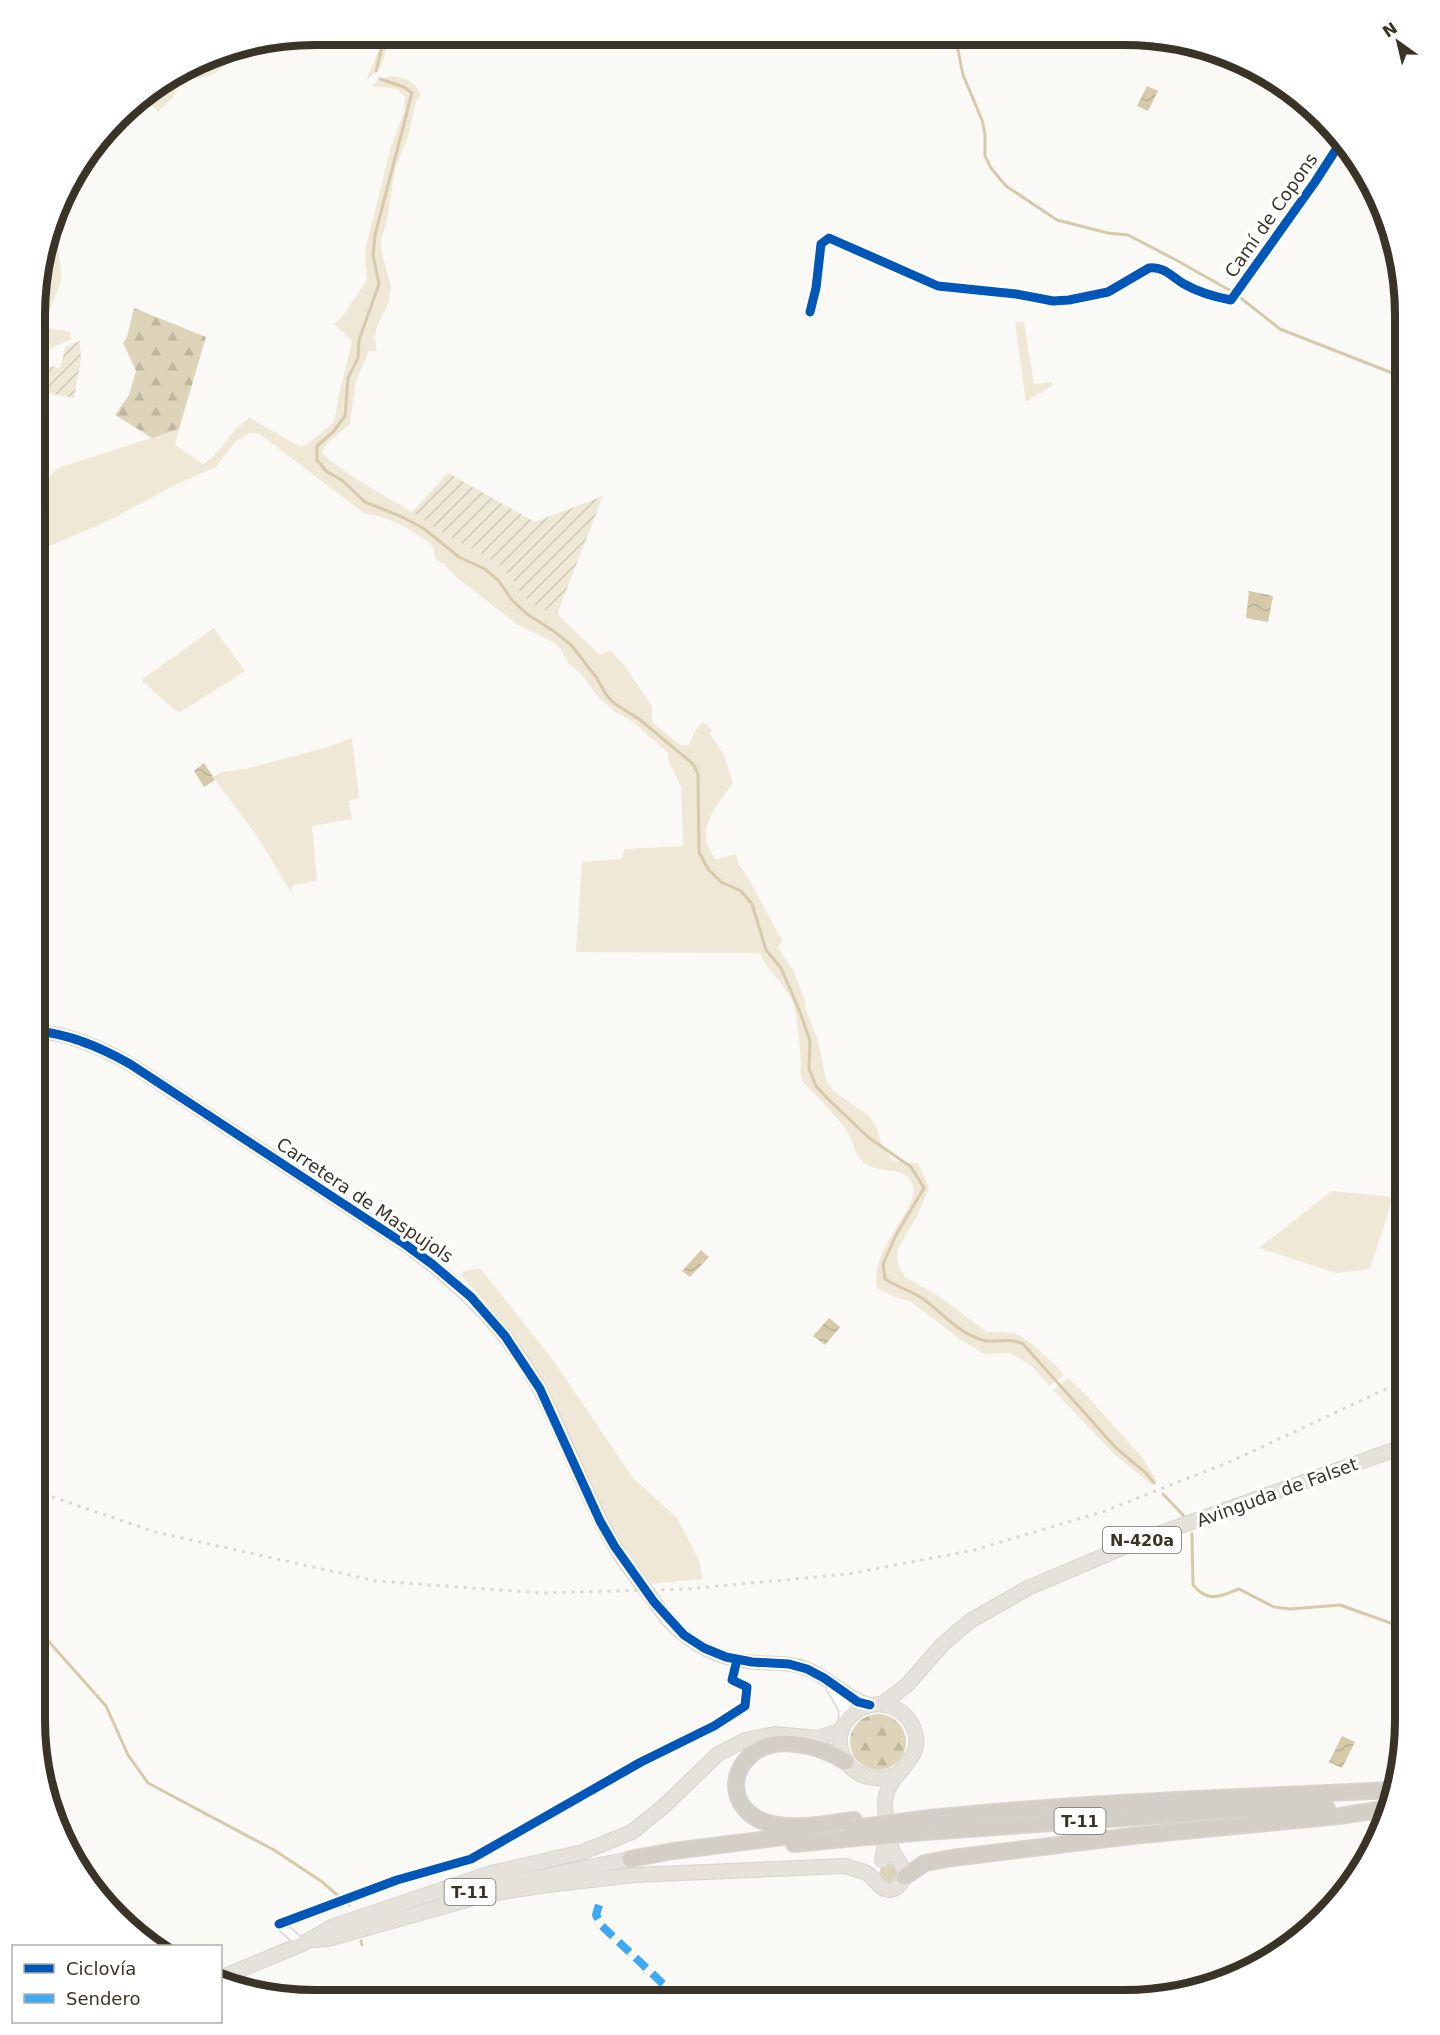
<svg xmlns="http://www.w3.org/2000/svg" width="1440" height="2035" font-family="'DejaVu Sans',sans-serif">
	<defs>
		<pattern id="forest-firs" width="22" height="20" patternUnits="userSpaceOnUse" patternTransform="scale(1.5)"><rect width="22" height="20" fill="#ddd4ba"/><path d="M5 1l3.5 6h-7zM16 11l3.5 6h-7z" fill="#beb7a0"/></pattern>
		<pattern id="garden-furrows" width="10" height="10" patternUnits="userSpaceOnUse" patternTransform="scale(1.5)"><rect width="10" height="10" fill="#efe8d6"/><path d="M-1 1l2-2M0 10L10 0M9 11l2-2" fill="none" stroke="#cec8b8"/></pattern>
		<pattern id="water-waves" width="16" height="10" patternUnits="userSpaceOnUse" patternTransform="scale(1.5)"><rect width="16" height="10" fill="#d6caab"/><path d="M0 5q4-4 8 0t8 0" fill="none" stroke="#b8ae93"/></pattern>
	</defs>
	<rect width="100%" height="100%" fill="#fbf9f5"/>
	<!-- grass -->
	<g fill="#efe8d6">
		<polygon points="361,35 388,35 390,37 381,67 367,79 380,46 379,38"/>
		<path d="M235,48c-13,26 -22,30 -50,31l-5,-4 45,-25z"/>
		<path d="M391,76c15,2 23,5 30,19l-5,7 -7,31 -14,36 -8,52 -6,19 1,14 9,32 -2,16 -13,27 -1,10 2,12h-8l-13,30 -6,43 -24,20 -4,8 6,7 28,20 56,33 37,25 48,25 15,16 9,16 19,15 17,5 43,41 10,-5 14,15 28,41v16l28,23h9l5,-13 9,-10 9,8 -3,3 15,22 9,28c-16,23 -41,48 -17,76l20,-5 3,11 9,13 34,62 -4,8 16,24 11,28 1,10 12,30 8,41 9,11 34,24 8,12 4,16 12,17 25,2 11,25 -12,28 -20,34 1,14 7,13 35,20 47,35c9,0 20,-1 29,2 11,4 41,31 48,41l-15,11 -16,-19 -22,-14 -27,1 -23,-14 -51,-39 -15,-4 -18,-9c-8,-39 41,-78 36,-101 -6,-27 -39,-7 -55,-31 -4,-6 -5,-14 -9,-21 -9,-16 -23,-28 -35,-42 -4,-4 -11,-9 -12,-13 -2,-6 -1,-13 -1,-19 -2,-17 -3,-48 -10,-63 -9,-17 -25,-28 -31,-45l-184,-1 6,-90 39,-3 4,-10 58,-3 -2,-59 -12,-25 -1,-9 -36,-32 -17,-9 -17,-15 -17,-23 -13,-11 -7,-13 -6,-7 -37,-18 -63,-49 -11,-13 -6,-2 -4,-4v-10c-16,-14 -48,-33 -69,-33l-105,-80 -10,-1 -14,8 -20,26 -41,18 -65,35 -74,32 1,-62 21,-22 121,-39 -4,16 28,19c20,-12 28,-36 47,-46l51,29 8,-4 25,-21 7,-36 11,-45 -18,-17 8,-7 25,-37 -2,-29 26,-104 13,-35 1,-15 -8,-8 -26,-3 9,-7z"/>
		<polygon points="171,80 177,89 173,97 158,112 147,100 140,98"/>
		<polygon points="55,226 62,279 43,327 71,332 71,339 37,355 37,278"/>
		<polygon points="1015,322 1024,322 1034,384 1052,382 1053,385 1026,402"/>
		<polygon points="214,628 245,671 181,712 176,711 141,680"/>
		<polygon points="352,738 359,798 349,801 352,819 312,826 317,881 293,885 291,892 257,836 213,777 222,772 246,769 328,747"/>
		<polygon points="1332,1191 1393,1197 1370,1269 1336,1273 1259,1248"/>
		<path d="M481,1269l75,95 76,113 45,41 22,42 4,19 -54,5c-16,-22 -32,-44 -44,-68 -23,-45 -39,-93 -64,-137 -21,-38 -51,-72 -80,-104l6,-5z"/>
		<polygon points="1068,1378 1087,1396 1141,1456 1157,1481 1152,1485 1114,1454 1053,1390"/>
	</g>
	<!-- forest -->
	<g fill="url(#forest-firs)">
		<polygon points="134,308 206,337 179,429 152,438 115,415 129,395 136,371 123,343 127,337"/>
		<circle cx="878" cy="1742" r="28"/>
		<circle cx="889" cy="1874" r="10"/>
	</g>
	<!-- garden -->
	<g fill="url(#garden-furrows)">
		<polygon points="80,341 81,359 74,398 41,392 51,366 58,368 61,366 65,347"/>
		<polygon points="448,473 535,522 603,496 557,614 540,609 521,594 512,578 497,562 449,537 412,512"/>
	</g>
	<!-- water -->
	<g fill="url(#water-waves)">
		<polygon points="1147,86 1158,91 1148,111 1137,106"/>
		<polygon points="1249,591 1273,596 1268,622 1246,618"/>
		<polygon points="204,763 215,780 204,787 194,771"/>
		<polygon points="701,1250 709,1257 690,1277 682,1271"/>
		<polygon points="829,1318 840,1327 825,1345 813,1336"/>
		<polygon points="1342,1736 1355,1742 1342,1768 1329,1762"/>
	</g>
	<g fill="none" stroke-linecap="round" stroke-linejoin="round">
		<!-- stream -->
		<g stroke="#d6caab" stroke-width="3">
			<polyline points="953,36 957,45 963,75 982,120 985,134 985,156 991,168 1006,186 1057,220 1108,233 1128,235 1176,260 1233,292 1280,329 1405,378"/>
			<polyline points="376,71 383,43 381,35"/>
			<path d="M380,79l24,8 8,6 -37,142 -2,20 6,29 -20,56 -1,18 -10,20 -3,38 -12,16 -16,14v14l9,11 17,10 22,21 35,14 23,12 36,29 26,12 13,11 14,20 15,14 28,18 17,14 24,31 11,19 8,8 24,15 54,45 5,10 1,78 9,17 13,13 20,9 11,13 14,46 15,18 19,44 10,29 -1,28 7,17 11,12 41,39 43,30 13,21 -28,47 -13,29 2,15c13,9 29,12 41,22 17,13 31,30 53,38 16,6 29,-3 44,5l93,104 30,25 8,10"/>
			<polyline points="1163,1494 1184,1516"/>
			<path d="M1192,1534l1,51c15,18 26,12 46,4l35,18 16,2 50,-4 56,20 9,5"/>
			<polyline points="35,1626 106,1706 128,1755 148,1783 274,1850 321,1881 349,1905"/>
			<polyline points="361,1941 362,1945"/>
		</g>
		<!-- street casing -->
		<g stroke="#d9d6cc" stroke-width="11">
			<g id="street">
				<path d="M810,312l6,-24 5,-44 8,-6 109,48 78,8 37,7 16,-1 39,-8 41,-24c15,-2 23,9 35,16 14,8 31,13 47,16l84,-118 20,-31 6,-3"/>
				<polyline points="279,1924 397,1880 471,1859 641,1762 714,1726 745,1706 747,1687 732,1680 737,1660"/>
				<polyline points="279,1924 302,1944"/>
			</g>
		</g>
		<!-- secondary casing -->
		<g stroke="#d9d6cc" stroke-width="15">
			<g id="secondary">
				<path d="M36,1031c34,3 64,16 94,33l276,181c55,40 103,86 135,147 29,55 48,115 82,168"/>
				<path d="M668,1620c22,24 51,40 84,42 19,2 36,-1 55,7 23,9 39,29 63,36"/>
				<polyline points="833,1688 845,1708 846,1722"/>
			</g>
		</g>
		<!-- primary casing -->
		<g stroke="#d6d4d0" stroke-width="16">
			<g id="primary">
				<polyline points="882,1704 907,1685 943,1644 970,1621 1028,1588 1141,1540 1405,1446"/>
				<polyline points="882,1860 885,1847 884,1836"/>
				<polyline points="498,1885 630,1859"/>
				<path d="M314,1940l14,-1 156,-44 56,-9 94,-11 212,-9c7,3 15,4 22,8 10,6 14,23 29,13 5,-4 8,-9 7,-15 -1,-8 -8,-13 -11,-20 -5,-13 -8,-34 -8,-49 1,-33 47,-43 26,-80 -6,-10 -15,-16 -26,-18 -10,-2 -21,1 -30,7 -36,27 -3,82 42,62"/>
				<polyline points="220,1978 302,1944 334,1926 491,1873 583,1852 632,1832 663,1807 718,1754 745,1740 775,1734 818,1738 842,1730"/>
			</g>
		</g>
		<!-- highway casing -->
		<g stroke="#d6d4d0" stroke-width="18">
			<g id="highway">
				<path d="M846,1762c-24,-16 -71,-29 -95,-7 -28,25 -14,62 21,69 26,6 56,-1 82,-4"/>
				<path d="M930,1818c154,-16 310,-21 465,-28"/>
				<polyline points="925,1832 1235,1810 1327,1808"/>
				<polyline points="794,1844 855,1838"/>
				<polyline points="630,1859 673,1851 807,1834"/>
				<polyline points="904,1877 925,1863 952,1858 1132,1836 1339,1816 1391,1808"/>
			</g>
		</g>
		<!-- street -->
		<use href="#street" stroke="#fefefe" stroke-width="8"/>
		<!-- secondary -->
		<use href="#secondary" stroke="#fefefe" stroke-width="12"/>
		<!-- primary -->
		<use href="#primary" stroke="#e5e2dc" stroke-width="14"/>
		<!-- highway -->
		<use href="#highway" stroke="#d3cfc7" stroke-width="15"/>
		<!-- rail -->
		<polyline stroke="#d8d7d6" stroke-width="3" stroke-dasharray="3 6" stroke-linecap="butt" points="35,1491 155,1532 376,1581 542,1593 687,1589 848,1574 974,1550 1105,1511 1234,1460 1405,1380"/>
		<!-- secondary-bridge casing -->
		<g stroke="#d9d6cc" stroke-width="15" stroke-linecap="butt">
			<polyline id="secondary-bridge" points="623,1560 668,1620"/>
		</g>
		<!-- highway-bridge casing -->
		<g stroke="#d6d4d0" stroke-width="18" stroke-linecap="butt">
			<g id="highway-bridge">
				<polyline points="854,1828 930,1818"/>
				<polyline points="855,1838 925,1832"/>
			</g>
		</g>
		<!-- secondary-bridge -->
		<use href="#secondary-bridge" stroke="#fefefe" stroke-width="12"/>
		<!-- highway-bridge -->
		<use href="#highway-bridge" stroke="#d3cfc7" stroke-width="15"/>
		<!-- quiet -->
		<polyline stroke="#3fa9f5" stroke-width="8" stroke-dasharray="15 8" stroke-linecap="butt" points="599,1905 596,1915 602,1926 679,1999"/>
		<!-- cycleway casing -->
		<g stroke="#fff" stroke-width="13">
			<g id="cycleway">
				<path d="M810,312l6,-24 5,-44 8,-6 109,48 78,8 37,7 16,-1 39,-8 41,-24c15,-2 23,9 35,16 14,8 31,13 47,16l84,-118 20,-31 6,-3"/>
				<path d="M36,1031c34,3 64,16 94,33l276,181 26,19 39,33 34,39 35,53 60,132 15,26 39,55 30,33 20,13 22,9 26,5 37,2 18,5 17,9 34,24 12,3"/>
				<polyline points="279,1924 397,1880 471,1859 641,1762 714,1726 745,1706 747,1687 732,1680 737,1660"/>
			</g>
		</g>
		<!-- cycleway -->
		<use href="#cycleway" stroke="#0057b8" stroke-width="9"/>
	</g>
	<g text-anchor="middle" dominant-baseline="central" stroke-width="6" stroke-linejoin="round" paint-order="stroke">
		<!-- shield labels -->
		<g fill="#fff" stroke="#747168" stroke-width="1.5">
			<rect x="1103" y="1527" width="78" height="26" rx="4.5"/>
			<rect x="1054.5" y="1808" width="51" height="26" rx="4.5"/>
			<rect x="444.5" y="1879" width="51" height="26" rx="4.5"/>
		</g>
		<g font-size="16" font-weight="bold" fill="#393427">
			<text x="1142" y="1540">N-420a</text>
			<text x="1080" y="1821">T-11</text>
			<text x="470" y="1892">T-11</text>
		</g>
		<!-- street labels -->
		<g font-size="18" fill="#393427" stroke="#fff">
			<text transform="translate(1271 215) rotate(-55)">Camí de Copons</text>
			<text transform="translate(365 1200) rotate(34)">Carretera de Maspujols</text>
			<text transform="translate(1277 1492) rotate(-20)">Avinguda de Falset</text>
		</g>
	</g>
	<!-- crop -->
	<path d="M0 0H1440V2035H0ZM315 45H1125A270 270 0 0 1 1395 315V1720A270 270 0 0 1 1125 1990H315A270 270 0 0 1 45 1720V315A270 270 0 0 1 315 45Z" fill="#fff" fill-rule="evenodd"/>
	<path fill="none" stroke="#393427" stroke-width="8" d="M315 45H1125A270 270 0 0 1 1395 315V1720A270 270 0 0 1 1125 1990H315A270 270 0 0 1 45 1720V315A270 270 0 0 1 315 45Z"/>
	<!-- legend -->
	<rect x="12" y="1945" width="210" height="78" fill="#ffffff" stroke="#b0aea9" stroke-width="1.5"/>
	<rect x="24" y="1964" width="30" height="9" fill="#0057b8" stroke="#b0aea9" stroke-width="1.5"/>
	<text x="66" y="1975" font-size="18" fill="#393427">Ciclovía</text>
	<rect x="24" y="1994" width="30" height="9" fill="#3fa9f5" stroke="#b0aea9" stroke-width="1.5"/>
	<text x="66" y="2005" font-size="18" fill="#393427">Sendero</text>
	<!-- north arrow -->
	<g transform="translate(1398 42) rotate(326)" stroke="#ffffff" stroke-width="4.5" paint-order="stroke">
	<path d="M0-4.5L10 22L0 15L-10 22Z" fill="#393427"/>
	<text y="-9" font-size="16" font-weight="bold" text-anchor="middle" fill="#393427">N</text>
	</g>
</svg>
